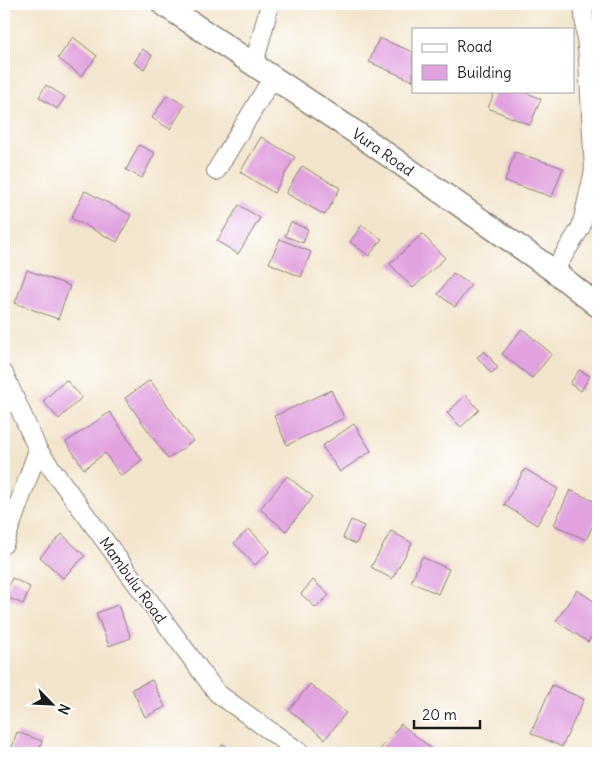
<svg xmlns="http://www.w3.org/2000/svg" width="602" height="757" font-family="Delius,sans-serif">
	<rect width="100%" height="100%" fill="#fff"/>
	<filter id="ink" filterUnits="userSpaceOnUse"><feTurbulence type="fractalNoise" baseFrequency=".02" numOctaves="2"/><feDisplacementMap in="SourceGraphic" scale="10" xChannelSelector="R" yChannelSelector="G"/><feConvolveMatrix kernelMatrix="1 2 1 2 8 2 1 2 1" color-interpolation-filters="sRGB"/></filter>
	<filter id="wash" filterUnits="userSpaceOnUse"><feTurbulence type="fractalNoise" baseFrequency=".0096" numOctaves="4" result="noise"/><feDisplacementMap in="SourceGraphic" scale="20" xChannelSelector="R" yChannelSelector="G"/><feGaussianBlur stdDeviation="1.12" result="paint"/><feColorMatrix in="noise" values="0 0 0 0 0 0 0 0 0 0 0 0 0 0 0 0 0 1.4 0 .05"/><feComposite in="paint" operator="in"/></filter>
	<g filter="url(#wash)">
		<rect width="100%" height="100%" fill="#f3e5cc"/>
		<g id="blocks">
			<!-- building -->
			<g fill="#e1a2df">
				<polygon points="73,37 97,56 81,76 58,58"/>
				<polygon points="379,38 413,52 413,81 369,62"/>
				<polygon points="142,49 152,55 144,69 134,63"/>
				<polygon points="46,85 65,97 57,109 39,97"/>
				<polygon points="495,91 523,91 541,99 530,125 488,108"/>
				<polygon points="167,95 185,105 170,129 152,118"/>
				<polygon points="261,137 295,157 274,193 240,172"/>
				<polygon points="139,145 155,153 142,178 126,170"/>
				<polygon points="515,152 563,168 552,197 505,181"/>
				<polygon points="302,166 340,188 325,215 286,193"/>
				<polygon points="85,191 131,215 117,242 71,218"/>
				<polygon points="239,205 260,218 238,254 217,241"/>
				<polygon points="291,222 308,229 303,243 285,236"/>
				<polygon points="362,225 382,239 369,256 350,242"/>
				<polygon points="422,234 445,258 413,288 390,264"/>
				<polygon points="280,239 311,252 301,277 269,263"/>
				<polygon points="27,270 70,286 58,319 15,303"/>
				<polygon points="453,273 471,285 455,307 438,294"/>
				<polygon points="522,329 552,354 532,378 502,354"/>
				<polygon points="485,351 498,368 491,373 477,357"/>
				<polygon points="579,370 590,376 581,391 570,384"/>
				<polygon points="66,380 82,397 59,419 43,401"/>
				<polygon points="150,380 193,441 168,459 125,398"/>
				<polygon points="331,390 344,418 287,445 274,416"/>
				<polygon points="466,395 479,410 461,427 447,413"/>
				<polygon points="110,412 142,460 121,476 105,453 84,469 66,442"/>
				<polygon points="354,424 371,451 340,472 322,446"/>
				<polygon points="525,469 558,489 537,525 504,505"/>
				<polygon points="287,476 313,497 286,531 260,509"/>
				<polygon points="570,490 598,503 598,514 586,540 554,525"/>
				<polygon points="351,520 364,526 356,544 343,538"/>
				<polygon points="249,529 270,551 255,565 234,543"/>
				<polygon points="391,531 412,543 392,579 371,567"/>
				<polygon points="62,534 85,556 63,578 40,557"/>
				<polygon points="422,557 449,569 438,594 411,582"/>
				<polygon points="12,578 30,587 23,604 4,596"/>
				<polygon points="313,580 329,595 316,608 301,594"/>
				<polygon points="577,590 598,604 598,626 588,642 556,621"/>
				<polygon points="118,605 131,638 109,646 96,613"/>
				<polygon points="152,680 165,707 145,717 132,689"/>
				<polygon points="310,684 346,713 325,739 289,710"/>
				<polygon points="552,685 584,699 562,747 531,733"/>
				<polygon points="401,724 437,753 377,753"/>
				<polygon points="17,732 42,741 38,753 10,753"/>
				<polygon points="223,744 234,753 216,753"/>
			</g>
		</g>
	</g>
	<g filter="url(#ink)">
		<use href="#blocks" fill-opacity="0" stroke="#888074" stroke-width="1"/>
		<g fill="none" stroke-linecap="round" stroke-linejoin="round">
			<!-- minor casing -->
			<g stroke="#888074" stroke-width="20">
				<g id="minor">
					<polyline points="254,64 270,4"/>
					<polyline points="216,171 273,77"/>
					<polyline points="554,271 581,227 594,171 588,59 583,4"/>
					<polyline points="4,374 38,450 217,693 301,753"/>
					<polyline points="4,544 38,450"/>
				</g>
			</g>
			<!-- tertiary casing -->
			<g stroke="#888074" stroke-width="25">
				<polyline id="tertiary" points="163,4 358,134 554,271 598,306"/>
			</g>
			<!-- minor -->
			<use href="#minor" stroke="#fff" stroke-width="18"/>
			<!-- tertiary -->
			<use href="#tertiary" stroke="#fff" stroke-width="22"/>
		</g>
	</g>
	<g text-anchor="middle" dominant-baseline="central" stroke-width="4" stroke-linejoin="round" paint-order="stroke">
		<!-- street labels -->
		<g font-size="15" fill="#1c1c1c" stroke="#fff">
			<text transform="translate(383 152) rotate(35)">Vura Road</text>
			<text transform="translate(133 580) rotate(54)">Mambulu Road</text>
		</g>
	</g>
	<!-- margin -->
	<rect width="602" height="757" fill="none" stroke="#fff" stroke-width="20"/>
	<!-- legend -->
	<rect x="412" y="28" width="162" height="65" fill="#ffffff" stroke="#a4a4a4"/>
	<rect x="422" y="44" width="25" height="8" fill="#ffffff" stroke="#a4a4a4"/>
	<text x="457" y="52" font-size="15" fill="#1c1c1c">Road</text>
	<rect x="422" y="65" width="25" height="15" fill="#e1a2df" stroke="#a4a4a4"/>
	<text x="457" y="78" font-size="15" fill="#1c1c1c">Building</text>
	<!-- north arrow -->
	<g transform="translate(52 704) rotate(114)" stroke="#ffffff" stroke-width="4" paint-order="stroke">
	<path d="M0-4L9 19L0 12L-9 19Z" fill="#1c1c1c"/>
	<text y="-8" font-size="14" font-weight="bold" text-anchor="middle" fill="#1c1c1c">N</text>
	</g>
	<!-- scale -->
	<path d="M414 720v8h66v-8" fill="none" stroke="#1c1c1c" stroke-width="2.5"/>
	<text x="422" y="720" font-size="15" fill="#1c1c1c" stroke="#ffffff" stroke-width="4" paint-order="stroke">20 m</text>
</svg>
